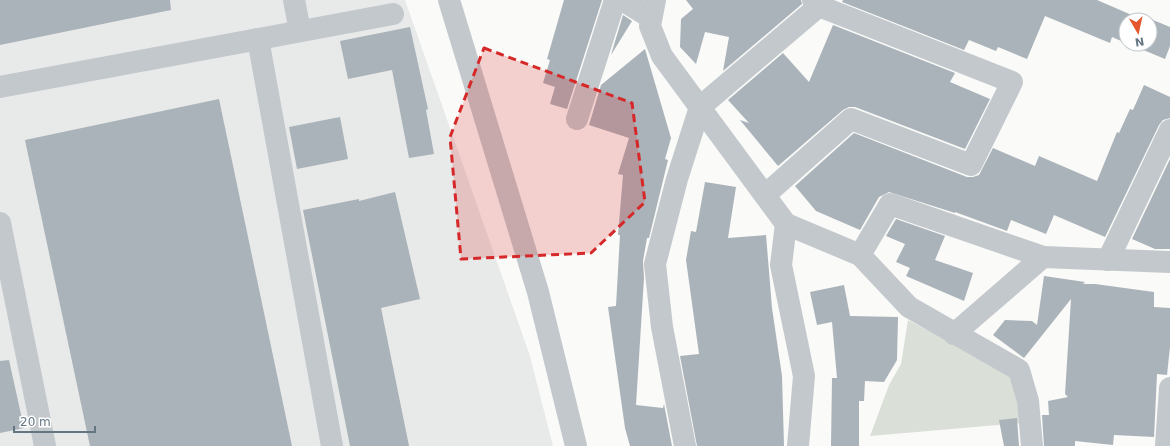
<svg xmlns="http://www.w3.org/2000/svg" width="1170" height="446" font-family="'DejaVu Sans',sans-serif">
	<rect width="100%" height="100%" fill="#fafaf8"/>
	<!-- built -->
	<polygon fill="#e8e9e9" points="0,0 405,0 530,356 553,446 0,446"/>
	<!-- green -->
	<polygon fill="#dadfd7" points="908,320 1013,375 1021,423 870,436 889,385 901,364"/>
	<!-- building -->
	<g fill="#aab3b9">
		<polygon points="0,0 170,0 171,10 0,45"/>
		<polygon points="564,0 602,0 567,109 550,104 555,87 543,83 550,60 547,59"/>
		<polygon points="686,0 801,0 802,4 723,71 729,37 705,32 696,64 680,47 681,19 693,9"/>
		<polygon points="843,0 1097,0 1134,16 1136,13 1170,27 1170,46 1165,59 1129,44 1150,44 1150,20 1126,20 1126,43 1112,37 1110,43 1045,16 1027,59 998,47 996,51 969,40 964,50 842,2"/>
		<polygon points="623,15 632,21 611,55"/>
		<polygon points="833,25 955,73 950,82 990,99 965,149 855,107 849,107 843,110 778,166 740,120 749,123 728,100 783,53 809,82"/>
		<polygon points="410,27 428,109 426,110 434,154 409,158 392,70 348,79 340,41"/>
		<polygon points="645,49 671,138 665,159 668,160 649,238 647,238 643,261 644,278 636,405 663,408 664,404 672,446 630,446 625,428 608,307 616,306 620,235 618,235 623,175 618,174 629,138 589,125 601,85"/>
		<polygon points="1144,85 1170,97 1170,118 1163,120 1159,125 1105,237 1054,215 1046,234 1011,220 1007,231 955,212 955,213 889,192 879,197 860,230 816,211 795,186 854,133 967,177 973,177 979,175 993,148 1035,166 1039,156 1097,181 1117,132 1119,133 1130,109 1133,110"/>
		<polygon points="219,99 292,446 90,446 25,140"/>
		<polygon points="340,117 348,159 297,169 289,127"/>
		<polygon points="1170,159 1170,249 1155,249 1132,239"/>
		<polygon points="705,182 736,187 728,238 766,235 772,308 782,376 784,446 697,446 680,356 699,354 686,260 691,231 696,232"/>
		<polygon points="395,192 420,299 381,308 409,446 350,446 303,210 359,199 359,201"/>
		<polygon points="896,219 945,236 935,260 973,273 964,301 906,276 910,268 896,262 905,244 886,236"/>
		<polygon points="1044,276 1085,282 1083,284 1095,284 1154,292 1154,307 1170,308 1170,347 1167,375 1157,374 1154,437 1114,435 1113,445 1075,441 1075,446 1044,446 1042,415 1049,415 1048,401 1068,397 1065,394 1071,299 1024,358 993,335 1005,320 1032,321 1037,325"/>
		<polygon points="844,285 850,316 898,317 897,360 884,382 865,381 864,401 859,401 859,446 831,446 832,378 837,378 832,322 817,325 810,292"/>
		<polygon points="9,360 24,428 0,433 0,361"/>
		<polygon points="1017,418 1019,446 1004,446 999,420"/>
	</g>
	<g fill="none" stroke-linecap="round" stroke-linejoin="round">
		<!-- minor -->
		<g stroke="#c3c8cc" stroke-width="22">
			<polyline points="294,0 300,31"/>
			<polyline points="449,0 538,292 576,446"/>
			<polyline points="622,0 651,18"/>
			<polyline points="655,0 650,26 662,56 786,224 860,255 909,307 1019,370 1028,401 1032,446"/>
			<polyline points="258,39 332,446"/>
			<polyline points="0,87 393,14"/>
			<polyline points="577,119 615,0"/>
			<polyline points="765,195 851,119 971,165 1012,82 819,6 813,0"/>
			<polyline points="0,223 45,446"/>
			<polyline points="786,224 781,265 804,376 798,446"/>
			<polyline points="860,255 890,204 1043,257"/>
			<polyline points="1108,260 1170,130"/>
			<polyline points="954,334 1043,257 1170,262"/>
			<polyline points="685,446 662,327 655,264 677,179 700,107 819,6"/>
			<polyline points="1166,446 1170,388"/>
		</g>
	</g>
	<!-- marked area -->
	<path fill="#d62828" fill-opacity="0.2" stroke="#d62828" stroke-width="3" stroke-dasharray="8 5" stroke-linejoin="round" d="M484,48l148,55 13,99 -54,51 -130,6 -11,-122z"/>
	<!-- north arrow -->
	<g transform="translate(1138 32) rotate(171)"><circle r="19" fill="#ffffff" stroke="#c1c8cd"/>
	<path d="M0-3L7 15L0 10L-7 15Z" fill="#e4572e"/>
	<text y="-6" font-size="11" font-weight="bold" text-anchor="middle" fill="#657683">N</text>
	</g>
	<!-- scale -->
	<path d="M14 426v6h81v-6" fill="none" stroke="#657683" stroke-width="2"/>
	<text x="20" y="426" font-size="12" fill="#657683" stroke="#ffffff" stroke-width="3" paint-order="stroke">20 m</text>
</svg>
